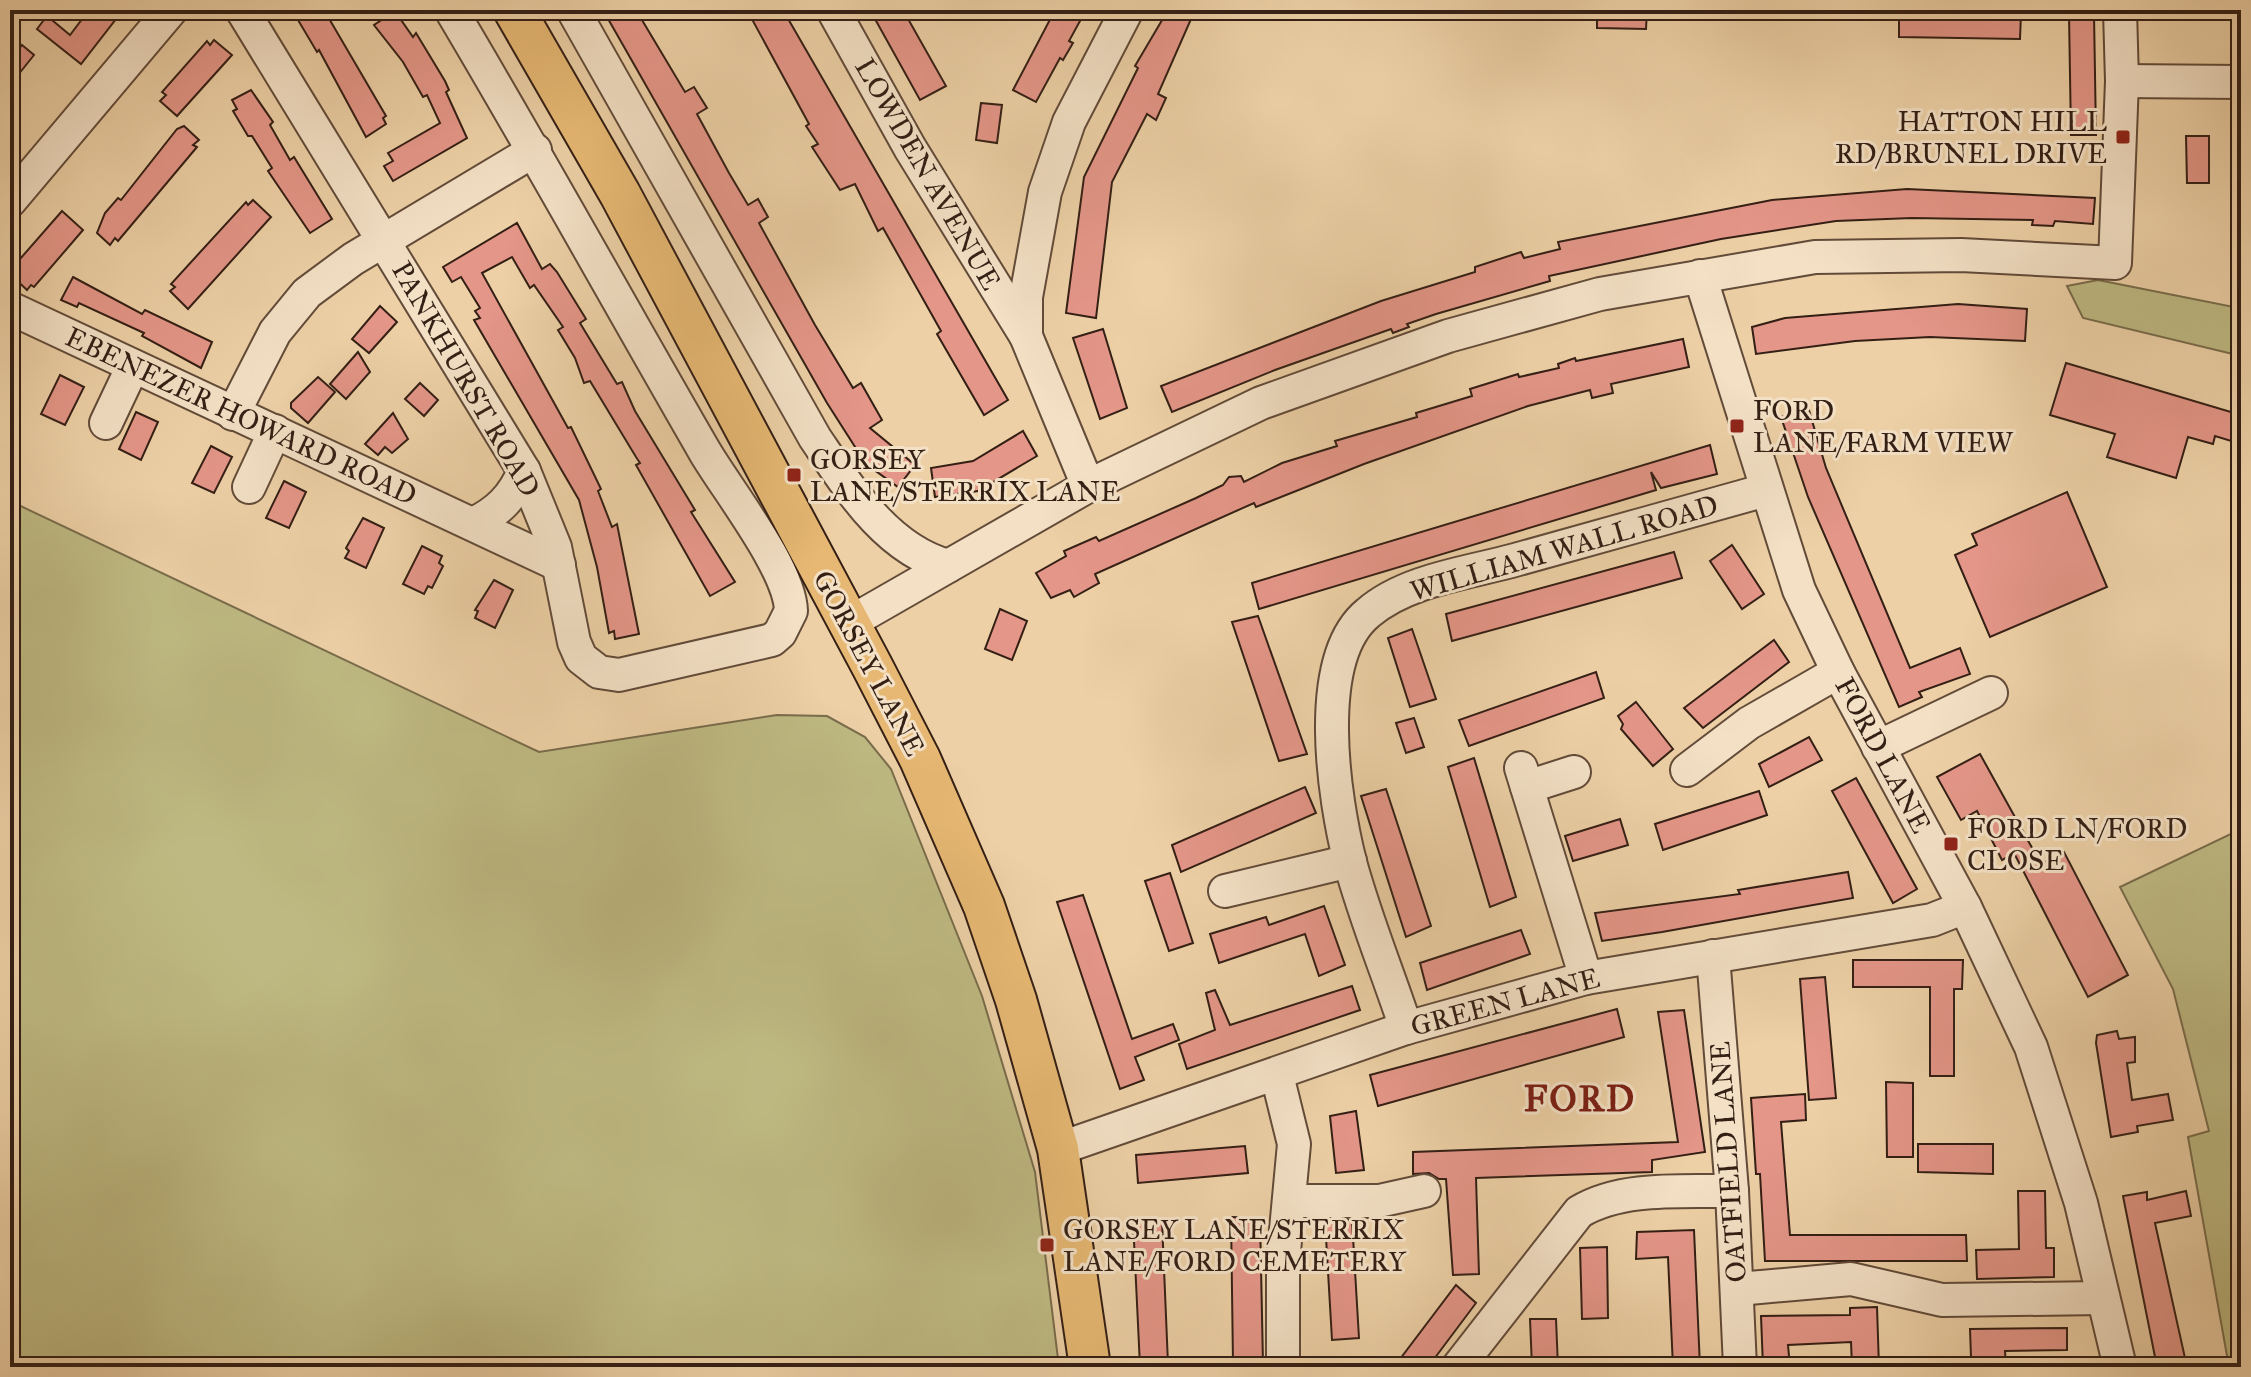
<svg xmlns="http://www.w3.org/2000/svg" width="2251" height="1377" font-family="'IM FELL Great Primer',serif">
	<rect width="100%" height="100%" fill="#edd0a6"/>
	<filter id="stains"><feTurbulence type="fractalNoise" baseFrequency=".0025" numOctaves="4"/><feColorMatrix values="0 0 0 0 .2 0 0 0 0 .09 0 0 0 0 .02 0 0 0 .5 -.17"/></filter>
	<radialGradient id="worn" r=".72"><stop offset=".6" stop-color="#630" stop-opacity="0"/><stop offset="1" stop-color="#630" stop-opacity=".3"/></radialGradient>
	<!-- green -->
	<g fill="#beb982" stroke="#796c4c" stroke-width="2">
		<polygon points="2098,280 2234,307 2237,321 2241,322 2241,356 2083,318 2067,286"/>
		<polygon points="10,501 539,752 777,715 827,716 865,737 891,769 982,996 1035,1172 1059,1367 10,1367"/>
		<polygon points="2241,829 2241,1367 2229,1367 2188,1137 2209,1131 2173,989 2120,887"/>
	</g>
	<!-- building -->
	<g fill="#e49688" stroke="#341f15" stroke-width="2">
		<polygon points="89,10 123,10 81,64 37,29 47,16 70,35"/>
		<polygon points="305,10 324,10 386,116 383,118 386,124 366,137 319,50 317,52 295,15"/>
		<polygon points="372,10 394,10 413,37 416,33 445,81 449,90 446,92 467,138 393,181 384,166 393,161 388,153 440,123 427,95 423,97 403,62 374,25 380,21"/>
		<polygon points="603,10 636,10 685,92 694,87 707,108 697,114 729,173 748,205 758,199 768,217 759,223 815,325 853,388 861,383 882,420 870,428 915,465 898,487 866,464 827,403"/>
		<polygon points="747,10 783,10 1008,400 984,415 937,334 941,331 883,228 878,231 855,184 840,190 812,147 818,144 806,126 809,124"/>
		<polygon points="870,10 903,10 946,86 920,100"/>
		<polygon points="1055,10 1086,10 1069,41 1073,43 1063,60 1060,58 1036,102 1013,90"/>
		<polygon points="1168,10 1195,10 1158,94 1166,98 1156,120 1147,114 1112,182 1096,318 1066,313 1084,177 1138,68 1135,66"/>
		<polygon points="1597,10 1647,10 1646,29 1597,28"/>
		<polygon points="1899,11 2021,14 2020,39 1899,37"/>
		<polygon points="2069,14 2094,14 2096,135 2071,135"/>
		<polygon points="214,40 232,55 177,116 160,101 166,95 162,92 207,41 210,45"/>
		<polygon points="22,45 34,55 10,85 10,59"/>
		<polygon points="251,90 273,122 270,125 290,160 294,157 332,219 310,233 268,171 272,168 252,136 248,136 233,111 237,109 232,100"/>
		<polygon points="981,103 1002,105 997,143 976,140"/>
		<polygon points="184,126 199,140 193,145 197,147 118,241 115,238 110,245 97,233 105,213 118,198 121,200 177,129"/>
		<polygon points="2186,136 2209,136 2209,183 2187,183"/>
		<polygon points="1907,189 2095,198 2093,224 2055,221 2053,226 2032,225 2033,220 1912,218 1836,221 1721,239 1549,276 1550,281 1436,314 1407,324 1409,327 1393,333 1391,329 1275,370 1172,412 1161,386 1381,301 1475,272 1475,267 1521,252 1524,258 1560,249 1558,242 1772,200"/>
		<polygon points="253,200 271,217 188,309 170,291 175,287 171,284 246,202 248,205"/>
		<polygon points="62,211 83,230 34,287 31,285 27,290 12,276 17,271 13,267"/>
		<polygon points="517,223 542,269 550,264 557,272 586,319 580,323 617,384 622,382 635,411 695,510 691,512 735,582 710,596 636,465 640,463 636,457 590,381 584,383 575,358 558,330 563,327 534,285 530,288 512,257 482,273 568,428 571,427 601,489 598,491 612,527 617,524 639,634 615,639 614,631 609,633 597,567 579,500 474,320 480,318 475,311 480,308 461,277 452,282 443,267"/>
		<polygon points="73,277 142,314 145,310 212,342 201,368 142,336 144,333 79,303 77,307 61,300"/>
		<polygon points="1958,304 2027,309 2025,341 1930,337 1855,341 1756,354 1752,327 1785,318"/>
		<polygon points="380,306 397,322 369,353 352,339"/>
		<polygon points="1103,329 1127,408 1100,419 1073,338"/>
		<polygon points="1683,339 1689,367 1611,384 1613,393 1592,398 1590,390 1528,406 1364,464 1256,507 1254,503 1095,574 1099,583 1074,597 1070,590 1051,598 1036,573 1066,556 1064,551 1096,537 1099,541 1196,498 1223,485 1229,477 1241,476 1244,482 1282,463 1337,446 1335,441 1417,417 1416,413 1472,396 1470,389 1518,374 1519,377 1559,368 1558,364 1575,358 1576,361"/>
		<polygon points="358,352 370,372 346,399 330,384"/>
		<polygon points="2066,363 2241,415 2241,444 2215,436 2213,444 2188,437 2176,478 2107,457 2115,434 2050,415"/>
		<polygon points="60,375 84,387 65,425 41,414"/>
		<polygon points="318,377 335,392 308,423 291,408 291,403"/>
		<polygon points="420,383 438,400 424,416 405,399"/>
		<polygon points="1808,407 1826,468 1910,668 1960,648 1970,674 1919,692 1922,697 1899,707 1808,497 1781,417"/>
		<polygon points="136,412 158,422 141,460 119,449"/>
		<polygon points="393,413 408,439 392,453 385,447 378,455 365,444"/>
		<polygon points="1023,431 1037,456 978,491 935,497 931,468 973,461"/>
		<polygon points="1710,445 1717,474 1661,488 1651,472 1656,490 1259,609 1252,583"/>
		<polygon points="211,446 232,457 214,493 192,483"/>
		<polygon points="284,481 306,492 289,528 266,518"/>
		<polygon points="2067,492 2107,587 1990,637 1955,555 1977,545 1972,534"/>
		<polygon points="363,518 384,528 366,568 345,558 349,551 346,548"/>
		<polygon points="1732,545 1764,594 1742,609 1710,561"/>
		<polygon points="422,546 442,556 439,563 443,566 432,588 428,586 424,594 403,584"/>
		<polygon points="1674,552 1682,578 1452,641 1446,614"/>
		<polygon points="494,580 513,590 495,628 475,618 478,611 475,610"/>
		<polygon points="1000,609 1027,621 1012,660 985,649"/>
		<polygon points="1258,616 1307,754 1279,761 1232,622"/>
		<polygon points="1412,629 1436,699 1410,707 1388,638"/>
		<polygon points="1774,640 1789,662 1703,728 1684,708"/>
		<polygon points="1596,672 1604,698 1469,746 1459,720"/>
		<polygon points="1636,702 1673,749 1653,766 1621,729 1623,724 1618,716"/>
		<polygon points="1414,718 1424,747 1406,753 1396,723"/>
		<polygon points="1809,737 1822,760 1769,787 1759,764"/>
		<polygon points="1980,754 2041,864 2064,852 2128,975 2088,997 2014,853 2002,860 1977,811 1961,820 1937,777"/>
		<polygon points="1474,758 1516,897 1490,907 1448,767"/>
		<polygon points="1856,778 1917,889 1893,903 1832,791"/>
		<polygon points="1305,787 1316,813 1181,872 1172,845"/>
		<polygon points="1386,789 1431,926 1406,937 1361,796"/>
		<polygon points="1759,791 1767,815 1663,850 1655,824"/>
		<polygon points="1620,819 1628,845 1573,861 1565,836"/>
		<polygon points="1848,872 1853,898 1662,932 1602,941 1595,913 1740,894 1738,890"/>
		<polygon points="1170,873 1193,943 1169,951 1145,881"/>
		<polygon points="1083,895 1132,1039 1173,1024 1179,1040 1135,1057 1144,1080 1120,1089 1057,902"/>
		<polygon points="1324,906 1345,965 1319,976 1305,934 1219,963 1210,934 1266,917 1269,925"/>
		<polygon points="1521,930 1530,954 1427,990 1420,963"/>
		<polygon points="1853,960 1963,960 1962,989 1954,989 1954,1076 1930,1076 1930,987 1853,987"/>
		<polygon points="1825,977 1836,1098 1809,1100 1800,979"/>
		<polygon points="1352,986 1360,1010 1187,1069 1179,1044 1215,1030 1206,993 1215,990 1230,1025"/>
		<polygon points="1617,1009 1624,1037 1378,1106 1370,1075"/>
		<polygon points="1684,1010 1705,1152 1652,1160 1652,1172 1476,1178 1479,1274 1453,1275 1446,1179 1439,1179 1429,1173 1413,1174 1413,1152 1678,1142 1658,1012"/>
		<polygon points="2117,1031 2119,1039 2135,1037 2135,1062 2127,1063 2132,1100 2168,1094 2173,1120 2137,1126 2138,1132 2111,1137 2096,1043 2097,1035"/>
		<polygon points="1886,1082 1913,1083 1913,1157 1887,1157"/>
		<polygon points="1805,1094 1806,1120 1781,1122 1790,1235 1966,1235 1967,1261 1765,1261 1760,1174 1756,1174 1751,1098"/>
		<polygon points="1356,1111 1364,1170 1336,1173 1330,1116"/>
		<polygon points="1918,1144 1993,1144 1993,1174 1918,1172"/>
		<polygon points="1245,1146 1248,1173 1138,1183 1136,1155"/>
		<polygon points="2018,1191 2045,1191 2046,1248 2054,1248 2054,1277 1977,1279 1976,1250 2019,1249"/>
		<polygon points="2186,1191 2191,1216 2155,1223 2187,1367 2157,1367 2123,1196 2147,1192 2147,1200"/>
		<polygon points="1231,1217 1260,1218 1263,1364 1233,1363"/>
		<polygon points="1133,1220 1162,1221 1168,1364 1140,1366"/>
		<polygon points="1325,1220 1352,1220 1359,1338 1332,1340"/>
		<polygon points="1694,1230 1700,1367 1673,1367 1668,1257 1636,1259 1637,1232"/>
		<polygon points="1607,1247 1608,1318 1582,1319 1580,1248"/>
		<polygon points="1456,1285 1476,1303 1428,1367 1394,1367"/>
		<polygon points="1877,1307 1879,1367 1852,1367 1851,1342 1788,1345 1790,1367 1763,1367 1761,1316 1850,1315 1850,1308"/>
		<polygon points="1530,1319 1556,1319 1558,1367 1532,1367"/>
		<polygon points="2067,1328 2067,1350 2005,1351 2006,1367 1980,1367 1980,1357 1971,1357 1970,1329"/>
	</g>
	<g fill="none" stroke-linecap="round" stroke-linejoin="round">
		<!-- minor casing -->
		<g stroke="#624b39" stroke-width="36">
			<g id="minor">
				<path d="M242,10l282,461 31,76 19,95 7,16 18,14 20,3 153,-35 8,-7 11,-22c-1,-42 -63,-120 -86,-159 -85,-147 -167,-296 -254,-442"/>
				<path d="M573,10l242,428c34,50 71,111 133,128"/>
				<polyline points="833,10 910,148 1026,336"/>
				<polyline points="2122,81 2241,82"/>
				<polyline points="10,201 171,10"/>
				<polyline points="1700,276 1799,590 1838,672 1965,907 2031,1047 2081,1203 2120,1367"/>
				<polyline points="10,308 559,565"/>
				<polyline points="233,414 275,332 307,293 353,259 535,150"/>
				<polyline points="106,423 133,366"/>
				<polyline points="1088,486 1026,336 1026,297 1045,192 1069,122 1127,10"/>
				<polyline points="249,487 275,431"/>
				<path d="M473,524c25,-12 40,-27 51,-53"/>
				<polyline points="849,623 1088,486 1261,403 1448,336 1600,294 1815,257 1961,255 2115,263 2122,81 2120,10"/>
				<polyline points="1878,747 1991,693"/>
				<polyline points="1521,768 1586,978"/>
				<polyline points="1687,770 1749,723 1838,672"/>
				<polyline points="1527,787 1574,772"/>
				<polyline points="1225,891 1350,861"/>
				<polyline points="1713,956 1732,1191 1740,1367"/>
				<path d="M1406,1028c-18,-55 -41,-110 -56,-166 -16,-63 -38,-203 18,-249 38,-33 100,-40 147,-53 84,-23 167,-47 251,-70"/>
				<polyline points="1277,1075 1294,1144 1283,1262 1283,1367"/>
				<polyline points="1058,1149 1406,1028 1586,978 1932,920 1965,907"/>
				<polyline points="1289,1201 1379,1201 1424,1191"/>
				<polyline points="1738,1289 1851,1279 1942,1300 2103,1298"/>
				<path d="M1458,1367l121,-155c43,-26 104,-20 153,-21"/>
			</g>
		</g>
		<!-- major casing -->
		<g stroke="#341f15" stroke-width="44">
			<polyline id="major" points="514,10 620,194 872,666 920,759 984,906 1016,1000 1058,1149 1090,1367"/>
		</g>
		<!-- minor -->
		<use href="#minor" stroke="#f3e0c5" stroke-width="32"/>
		<!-- major -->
		<use href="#major" stroke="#e6b873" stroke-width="40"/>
	</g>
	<!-- markers -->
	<g fill="#8f2418" stroke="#f3e0c5" stroke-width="3">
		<rect x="2115" y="129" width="16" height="16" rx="4"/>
		<rect x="1729" y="418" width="16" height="16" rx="4"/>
		<rect x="786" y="467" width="16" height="16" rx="4"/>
		<rect x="1943" y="836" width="16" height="16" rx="4"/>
		<rect x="1039" y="1237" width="16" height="16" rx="4"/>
	</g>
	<g text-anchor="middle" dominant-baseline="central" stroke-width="6" stroke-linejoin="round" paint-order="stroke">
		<!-- poi labels -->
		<g font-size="28" fill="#341f15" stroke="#f3e0c5" text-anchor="start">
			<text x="2107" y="121" text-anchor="end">HATTON HILL<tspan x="2107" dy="32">RD/BRUNEL DRIVE</tspan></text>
			<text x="1753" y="410">FORD<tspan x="1753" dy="32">LANE/FARM VIEW</tspan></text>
			<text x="810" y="459">GORSEY<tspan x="810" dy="32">LANE/STERRIX LANE</tspan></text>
			<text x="1967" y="828">FORD LN/FORD<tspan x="1967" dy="32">CLOSE</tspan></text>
			<text x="1063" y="1229">GORSEY LANE/STERRIX<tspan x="1063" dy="32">LANE/FORD CEMETERY</tspan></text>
		</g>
		<!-- street labels -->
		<g font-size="28" fill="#341f15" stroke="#f3e0c5">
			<text transform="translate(928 174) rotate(60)">LOWDEN AVENUE</text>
			<text transform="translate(466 379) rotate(60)">PANKHURST ROAD</text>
			<text transform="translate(241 416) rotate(25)">EBENEZER HOWARD ROAD</text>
			<text transform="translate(1564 548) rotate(-16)">WILLIAM WALL ROAD</text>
			<text transform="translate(869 663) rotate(62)">GORSEY LANE</text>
			<text transform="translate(1883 755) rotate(62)">FORD LANE</text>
			<text transform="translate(1505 1002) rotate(-15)">GREEN LANE</text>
			<text transform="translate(1728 1162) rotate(-94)">OATFIELD LANE</text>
		</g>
		<!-- district labels -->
		<g font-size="36" font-weight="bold" letter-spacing="2" fill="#7a1f14" stroke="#f3e0c5">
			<text x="1580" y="1099">FORD</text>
		</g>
	</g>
	<!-- margin -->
	<rect width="2251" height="1377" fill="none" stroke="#edd0a6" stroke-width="40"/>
	<rect x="12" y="12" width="2227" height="1353" fill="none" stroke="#341f15" stroke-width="4"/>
	<rect x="20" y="20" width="2211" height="1337" fill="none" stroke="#341f15" stroke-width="2"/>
	<rect width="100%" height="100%" filter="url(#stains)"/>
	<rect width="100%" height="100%" fill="url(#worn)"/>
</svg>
